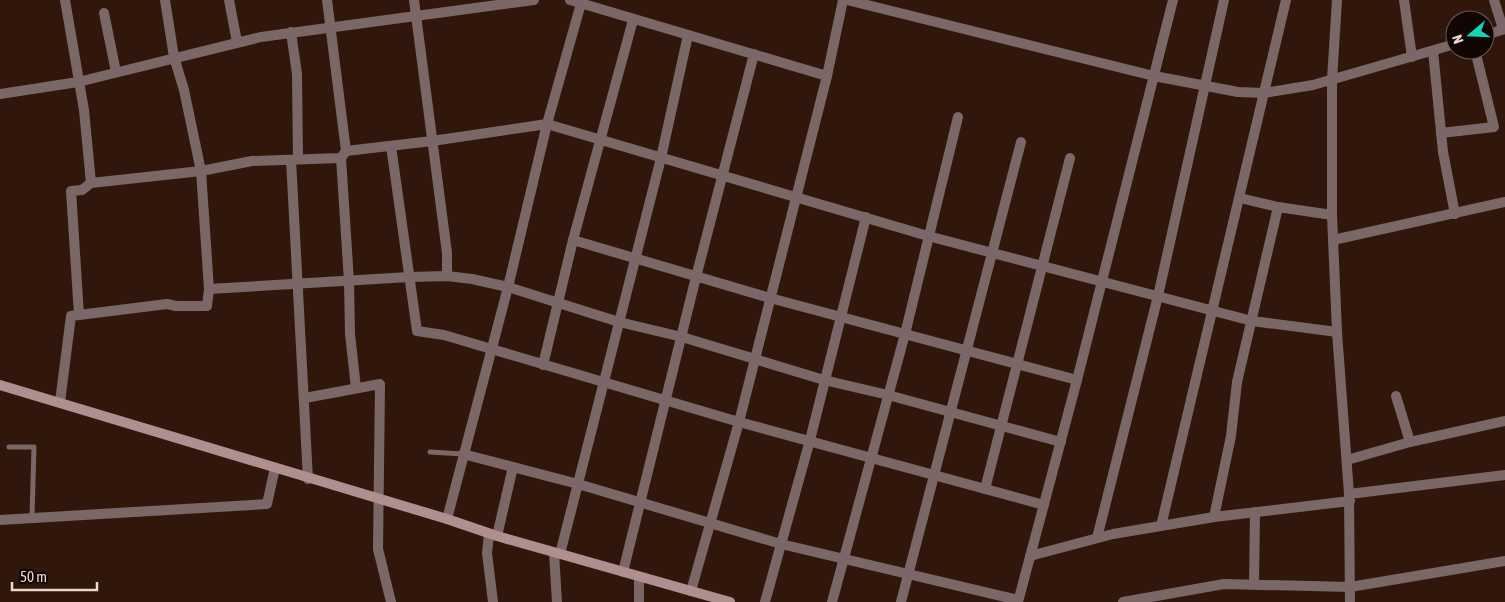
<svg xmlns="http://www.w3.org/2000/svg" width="1505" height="602" font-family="'Asap Condensed',sans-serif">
	<rect width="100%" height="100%" fill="#31170b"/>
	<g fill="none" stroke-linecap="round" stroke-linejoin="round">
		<!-- lane -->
		<g stroke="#7b6767" stroke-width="5">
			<polyline points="9,447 34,447 32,517"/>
			<polyline points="430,452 463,454"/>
		</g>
		<!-- street -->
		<g stroke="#7b6767" stroke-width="10">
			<polyline points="65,0 84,110 91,183"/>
			<polyline points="229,0 237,42"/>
			<polyline points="414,0 447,253 447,276"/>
			<polyline points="570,0 827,76"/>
			<polyline points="847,0 1154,76 1238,92 1264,93 1313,85 1455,44"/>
			<polyline points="1337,0 1332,80 1332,215 1337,332 1349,494 1350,602"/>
			<polyline points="1404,0 1412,57"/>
			<polyline points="1494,0 1503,29"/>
			<polyline points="104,13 116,72"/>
			<polyline points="291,32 297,74 298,159"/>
			<polyline points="1485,35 1505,29"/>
			<polyline points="1433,51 1443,152 1455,214"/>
			<polyline points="0,94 78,82 261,37 534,0"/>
			<polyline points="1441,133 1494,127 1475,50"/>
			<polyline points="391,146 417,331 444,335 739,422 1044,505"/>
			<polyline points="346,151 432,141 547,124 928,236 1252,321 1337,332"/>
			<polyline points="341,158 349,281 350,334 356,388"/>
			<polyline points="291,160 308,479"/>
			<polyline points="1240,198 1278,207 1332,215"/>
			<polyline points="573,240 770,298 1077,380"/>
			<polyline points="1333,240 1505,202"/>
			<polyline points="209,289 409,277 447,276 472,279 508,287 619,322 682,337 824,380 888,395 1061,442"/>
			<polyline points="79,315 71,191 82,190 91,183 201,171 252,161 341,158 346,151 327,0"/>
			<polyline points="543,365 573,240 633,20"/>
			<polyline points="1396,396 1410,442"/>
			<polyline points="305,398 380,384 378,549 391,602"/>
			<polyline points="60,402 71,316 167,304 176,306 207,306 209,289 201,171 184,90 174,57 165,0"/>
			<polyline points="463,454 578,484 781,544 1018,600"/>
			<polyline points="1347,460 1410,442 1505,421"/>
			<polyline points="985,489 1070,158"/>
			<polyline points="1349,494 1505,475"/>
			<polyline points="1214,517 1231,436 1237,382 1278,207"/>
			<polyline points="447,519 508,287 547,124 582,0"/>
			<polyline points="0,520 267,504 275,468"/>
			<polyline points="1161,526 1286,0"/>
			<polyline points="489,534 487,553 493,602"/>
			<polyline points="497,536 513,467"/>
			<polyline points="1097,538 1158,296 1224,0"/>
			<polyline points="554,553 557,602"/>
			<polyline points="560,554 661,158 688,35"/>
			<polyline points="1030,556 1113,534 1214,517 1350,501"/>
			<polyline points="623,572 696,277 754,54"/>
			<polyline points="639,577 639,602"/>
			<polyline points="1254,584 1255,512"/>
			<polyline points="691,591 739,422 827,76 843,0"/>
			<polyline points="765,602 810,440 866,217"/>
			<polyline points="832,602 905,334 958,117"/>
			<polyline points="901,602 1021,142"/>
			<polyline points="1018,602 1077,380 1173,0"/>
			<polyline points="1123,602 1224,584 1350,587 1505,561"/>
		</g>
		<!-- secondary -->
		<polyline stroke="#b08f90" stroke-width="10" points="0,385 447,519 497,536 730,602"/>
	</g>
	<!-- north arrow -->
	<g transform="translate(1470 35) rotate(251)"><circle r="24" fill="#110603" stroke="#685a55"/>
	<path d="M0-4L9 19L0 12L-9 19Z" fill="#13d5b3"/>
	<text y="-8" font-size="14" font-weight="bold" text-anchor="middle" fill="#ebd8d0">N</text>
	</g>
	<!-- scale -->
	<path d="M12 582v8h85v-8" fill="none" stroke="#ebd8d0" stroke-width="2.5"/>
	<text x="20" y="582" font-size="15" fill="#ebd8d0" stroke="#110603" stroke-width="4" paint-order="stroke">50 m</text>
</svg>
